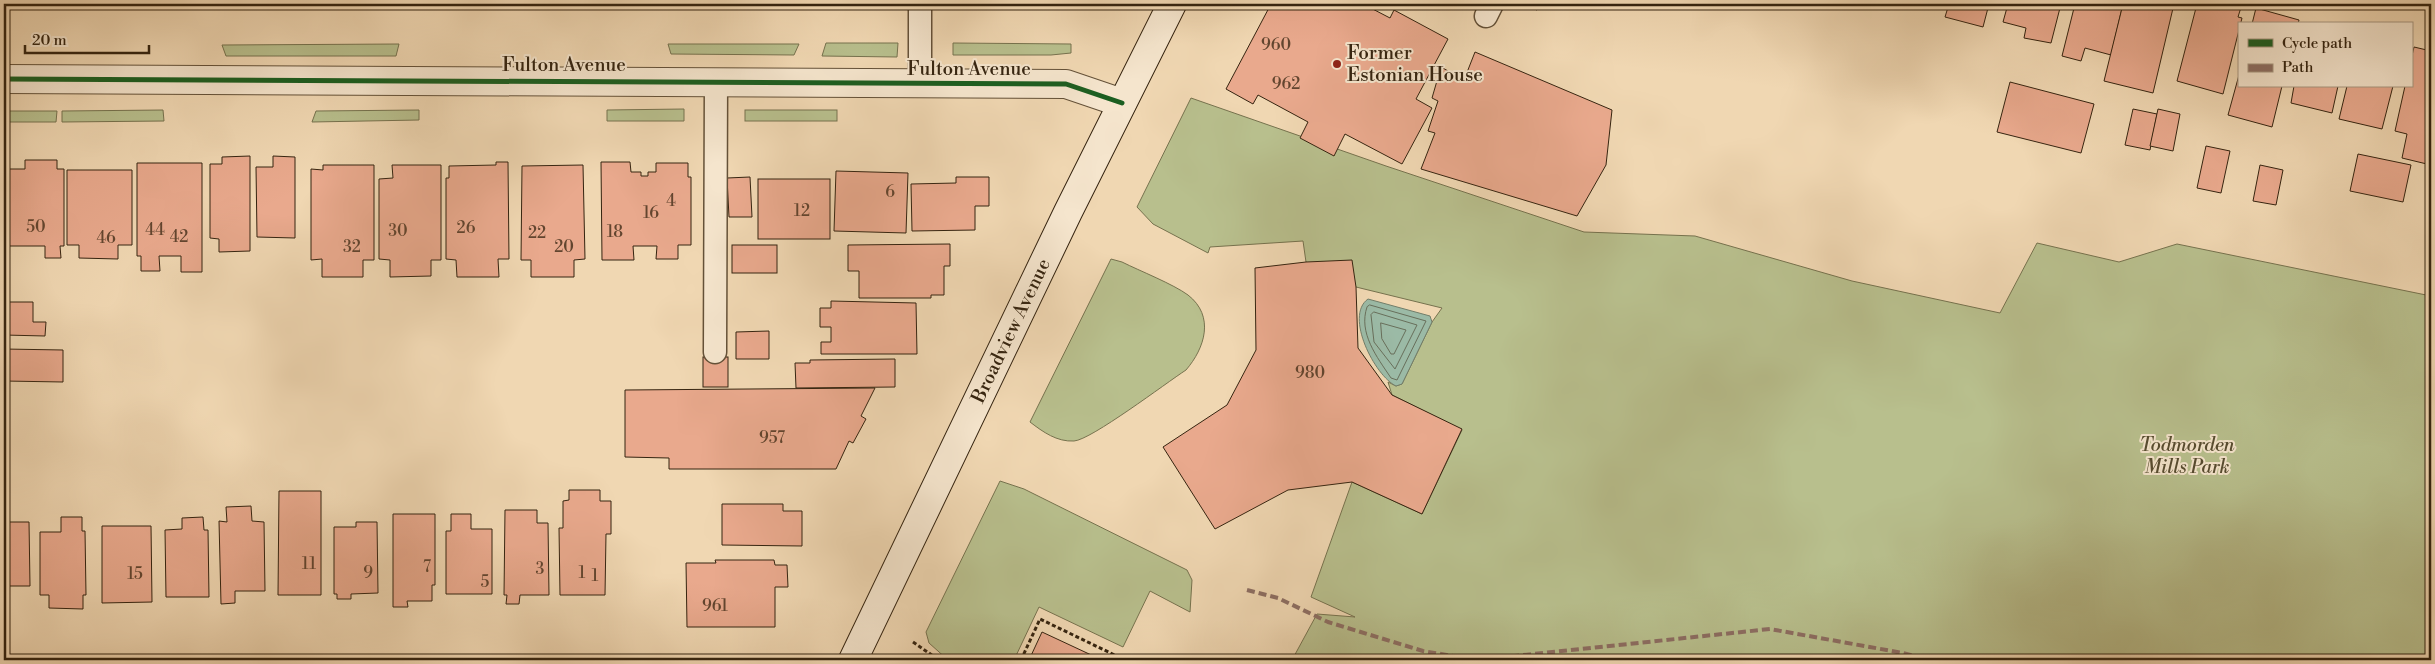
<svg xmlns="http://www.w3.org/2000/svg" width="2435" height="664" font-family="'Libre Bodoni',serif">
	<rect width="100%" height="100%" fill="#f0d7b2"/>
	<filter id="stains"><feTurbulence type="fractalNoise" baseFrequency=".004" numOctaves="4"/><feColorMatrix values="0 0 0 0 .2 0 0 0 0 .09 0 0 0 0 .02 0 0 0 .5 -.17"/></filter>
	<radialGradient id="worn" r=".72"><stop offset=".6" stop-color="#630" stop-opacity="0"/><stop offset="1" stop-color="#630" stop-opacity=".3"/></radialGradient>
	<!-- green -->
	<g fill="#b8bf8d" stroke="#76724e">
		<polygon points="826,43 898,43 897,57 822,56"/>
		<polygon points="953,43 1071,44 1071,53 1051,55 953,55"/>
		<polygon points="399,44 396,56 226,56 222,45"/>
		<polygon points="668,44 799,44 794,55 671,54"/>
		<polygon points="1191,98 1386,166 1584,232 1695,236 1852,281 2000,313 2037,243 2119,262 2177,244 2431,296 2431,660 1292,660 1317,614 1355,617 1311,597 1352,482 1422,514 1462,430 1392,395 1388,382 1396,386 1402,384 1432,322 1442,308 1356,287 1306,262 1303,241 1210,247 1208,253 1153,224 1137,207"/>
		<polygon points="684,109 684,121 607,121 607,110"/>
		<polygon points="163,110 164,121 62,122 62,111"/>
		<polygon points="419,110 419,120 312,122 316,111"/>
		<rect x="745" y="110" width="92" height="11"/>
		<polygon points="4,111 57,111 56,122 4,122"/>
		<path d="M1111,259l11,3c18,9 51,22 66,33 27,21 17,53 -2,75 -20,13 -95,70 -112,71 -17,1 -31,-9 -44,-19z"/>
		<polygon points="1000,481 1024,489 1187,570 1192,580 1190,612 1150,591 1123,647 1039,607 1014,660 948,660 929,643 926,632"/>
	</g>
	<!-- water -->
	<path fill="#9bbaa6" stroke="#727e6a" d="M1368,299l62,17 2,6 -30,62 -6,2c-21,-10 -52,-70 -28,-87z"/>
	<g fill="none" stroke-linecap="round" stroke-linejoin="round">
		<!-- shore -->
		<g stroke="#686f5b" stroke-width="1">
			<path d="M1370,305l56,16 -29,59 -6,-2c-14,-21 -33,-45 -24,-71z"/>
			<polygon points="1374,312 1417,325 1395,369 1374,342 1371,315"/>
			<polygon points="1381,323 1406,330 1394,354 1391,354 1382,339"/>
		</g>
	</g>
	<!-- building -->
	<g fill="#e9a98d" stroke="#352410">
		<polygon points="1271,4 1363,4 1390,18 1394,10 1448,39 1416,99 1432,108 1402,164 1345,134 1334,156 1300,138 1308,122 1258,95 1253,104 1226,89"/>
		<polygon points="1520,4 1540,4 1537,10"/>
		<polygon points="1949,4 1989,4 1983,27 1945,17"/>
		<polygon points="2008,4 2061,4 2051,43 2024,38 2026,28 2003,22"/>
		<polygon points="2075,4 2123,4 2111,55 2085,48 2081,61 2062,56"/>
		<polygon points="2123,4 2174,4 2153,93 2104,81"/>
		<polygon points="2197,4 2242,4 2238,17 2242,18 2223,94 2177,81"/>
		<polygon points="2256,8 2299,20 2298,24 2252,24"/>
		<polygon points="2414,47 2431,51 2431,165 2402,158 2407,134 2395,131 2405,86 2411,86 2411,60"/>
		<polygon points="1475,52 1612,110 1606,165 1577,216 1421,169 1435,133 1428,131 1438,101 1432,98 1441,67 1464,80"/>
		<polygon points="2239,75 2239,86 2282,86 2272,127 2228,115"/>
		<polygon points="2010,82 2094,104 2081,153 1997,132"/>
		<polygon points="2294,86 2338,86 2332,113 2291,103"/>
		<polygon points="2347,86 2393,86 2382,129 2339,119"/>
		<polygon points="2133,109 2157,114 2150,150 2125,145"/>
		<polygon points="2158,109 2180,114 2173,151 2150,146"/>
		<polygon points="2206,146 2230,151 2221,193 2197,188"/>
		<polygon points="2358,154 2411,165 2403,202 2350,191"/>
		<polygon points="250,156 250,251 219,252 219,239 210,238 210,164 222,164 222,157"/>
		<polygon points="273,156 295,157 295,238 257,237 256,167 273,167"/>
		<polygon points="25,160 57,160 57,169 64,169 64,246 60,246 61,258 45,258 45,246 4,246 4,169 25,169"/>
		<polygon points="496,162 508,162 509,259 498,259 499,277 457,277 456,260 446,259 446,178 449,178 449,166 496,165"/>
		<polygon points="601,162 630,162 631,172 641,172 641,176 648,176 648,172 656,172 656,163 688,163 688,177 691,177 691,245 678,245 678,259 656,259 657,246 633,246 634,260 602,260"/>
		<polygon points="137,163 202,163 202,272 181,272 181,256 159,256 160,271 141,271 141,256 137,256"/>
		<polygon points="323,165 374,165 374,260 363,260 363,277 322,277 322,259 311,260 311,169 323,170"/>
		<polygon points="392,165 441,165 441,260 431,260 431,276 390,277 390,260 379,259 379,179 393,178"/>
		<polygon points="583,165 585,259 574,260 574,277 531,277 531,260 521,260 522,166"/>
		<polygon points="2260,165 2283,170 2276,205 2253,201"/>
		<polygon points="67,170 132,170 132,245 118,245 118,259 79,258 79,245 67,245"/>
		<polygon points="836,171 908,173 906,233 834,231"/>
		<polygon points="750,177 752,217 729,217 727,178"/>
		<polygon points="956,177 989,177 989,206 975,206 975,230 912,231 911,184 956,183"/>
		<rect x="758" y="179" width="72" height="60"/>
		<polygon points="950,244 950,266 944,266 944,295 931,295 931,298 859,298 859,271 848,271 848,245"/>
		<rect x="732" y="245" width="45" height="28"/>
		<polygon points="1352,260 1356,287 1358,348 1392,395 1462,429 1422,514 1352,482 1288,490 1215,529 1163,447 1227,405 1256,350 1255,268 1306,262"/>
		<polygon points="831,301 916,303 917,354 821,354 821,342 831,342 831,327 820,327 820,308 831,308"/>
		<polygon points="4,302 33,302 33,322 46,322 45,336 4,335"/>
		<polygon points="769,331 769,359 736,359 736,332"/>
		<polygon points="4,349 63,350 63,382 4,381"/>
		<rect x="703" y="357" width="25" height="30"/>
		<polygon points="895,359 895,387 796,388 795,363 810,363 810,360"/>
		<polygon points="875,388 861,416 866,419 853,443 849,441 836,469 669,469 669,458 625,457 625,390"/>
		<polygon points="569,490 600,490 600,501 611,501 611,534 606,534 605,595 560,595 559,528 563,528 563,501 569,500"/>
		<polygon points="279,491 321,491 321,595 278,595"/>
		<polygon points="722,504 783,504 783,511 802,511 802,546 722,545"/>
		<polygon points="251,506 252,521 264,522 265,591 235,591 235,603 221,604 219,521 227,522 226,507"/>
		<polygon points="505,510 537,510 537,523 548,523 549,595 520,595 519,604 506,604 507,595 504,595"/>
		<polygon points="393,514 435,514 435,585 432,585 432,601 407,601 408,607 393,607"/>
		<polygon points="451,514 471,514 471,529 492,529 492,594 446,594 446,531 451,531"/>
		<polygon points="61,517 82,517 82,531 85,531 86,595 83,595 83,609 49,608 49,595 40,595 40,532 61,532"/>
		<polygon points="203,517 204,530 208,530 209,597 166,597 165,530 182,529 182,518"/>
		<polygon points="4,522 29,522 30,586 4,586"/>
		<polygon points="356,522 377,522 378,593 351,594 351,599 337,599 337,594 334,594 334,527 356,527"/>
		<polygon points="102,526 151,526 152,602 102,603"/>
		<polygon points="715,560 774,560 775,565 787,565 788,587 775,587 775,627 687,627 686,563 716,563"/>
		<polygon points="1042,632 1102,660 1029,660"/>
	</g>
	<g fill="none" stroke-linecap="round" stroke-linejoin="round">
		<!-- service casing -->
		<g stroke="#645138" stroke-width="25">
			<g id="service">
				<polyline points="1486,16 1492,4"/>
				<polyline points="920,83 920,4"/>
				<polyline points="715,352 716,81"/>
			</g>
		</g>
		<!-- minor casing -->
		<g stroke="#645138" stroke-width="30">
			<polyline id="minor" points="4,79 1066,84 1122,103"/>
		</g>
		<!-- secondary casing -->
		<g stroke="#352410" stroke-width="30">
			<g id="secondary">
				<path id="s1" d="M853,660l215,-448 104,-208"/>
			</g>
		</g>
		<!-- path -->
		<g stroke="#352410" stroke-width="3" stroke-dasharray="4 2.5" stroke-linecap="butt">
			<polyline points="913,642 939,660"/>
			<polyline points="1021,660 1040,619 1125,660"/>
		</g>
		<!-- service -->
		<use href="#service" stroke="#f5e5cd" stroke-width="22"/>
		<!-- minor -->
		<use href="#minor" stroke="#f5e5cd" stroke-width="28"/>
		<!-- secondary -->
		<use href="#secondary" stroke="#f5e5cd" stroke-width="28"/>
		<!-- quiet -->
		<polyline stroke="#8d6e63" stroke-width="4" stroke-dasharray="8 4" stroke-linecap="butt" points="1247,590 1278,598 1328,622 1423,651 1477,660 1770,629 1903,653 1931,660"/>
		<!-- cycleway casing -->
		<g stroke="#f5e5cd" stroke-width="8">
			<polyline id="cycleway" points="4,79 1066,84 1122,103"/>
		</g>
		<!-- cycleway -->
		<use href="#cycleway" stroke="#1b5e20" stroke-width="5"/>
	</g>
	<!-- markers -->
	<circle fill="#8f2418" stroke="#f5e5cd" stroke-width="2" cx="1337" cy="64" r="5"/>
	<g text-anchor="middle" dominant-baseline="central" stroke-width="4" stroke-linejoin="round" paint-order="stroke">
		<!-- number labels -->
		<g font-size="16" fill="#62452f">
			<text x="1276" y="45">960</text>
			<text x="1286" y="84">962</text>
			<text x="890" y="192">6</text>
			<text x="671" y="201">4</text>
			<text x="802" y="211">12</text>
			<text x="651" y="213">16</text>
			<text x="36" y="227">50</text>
			<text x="466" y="228">26</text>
			<text x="155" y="230">44</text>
			<text x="398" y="231">30</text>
			<text x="615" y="232">18</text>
			<text x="537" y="233">22</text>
			<text x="179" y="237">42</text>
			<text x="106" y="238">46</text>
			<text x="352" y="247">32</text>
			<text x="564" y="247">20</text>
			<text x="1310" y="373">980</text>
			<text x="772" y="438">957</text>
			<text x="309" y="564">11</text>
			<text x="427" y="567">7</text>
			<text x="540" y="569">3</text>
			<text x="368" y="573">9</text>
			<text x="582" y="573">1</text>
			<text x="135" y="574">15</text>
			<text x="595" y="576">1</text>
			<text x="485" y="582">5</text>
			<text x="715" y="606">961</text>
		</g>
		<!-- poi labels -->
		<g font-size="19" fill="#352410" stroke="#f5e5cd" text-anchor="start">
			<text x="1347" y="53">Former<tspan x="1347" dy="22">Estonian House</tspan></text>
		</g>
		<!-- street labels -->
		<g font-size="19" fill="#352410" stroke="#f5e5cd">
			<text x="564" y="65">Fulton Avenue</text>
			<text x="969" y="69">Fulton Avenue</text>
			<text stroke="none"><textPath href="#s1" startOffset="365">Broadview Avenue</textPath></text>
		</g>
		<!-- park labels -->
		<g font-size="19" font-style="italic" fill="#564b2f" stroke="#f5e5cd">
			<text x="2187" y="445">Todmorden<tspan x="2187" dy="22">Mills Park</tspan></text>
		</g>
	</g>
	<!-- margin -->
	<rect width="2435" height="664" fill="none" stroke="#f0d7b2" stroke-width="20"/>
	<rect x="5" y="5" width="2425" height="654" fill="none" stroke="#352410" stroke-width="2.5"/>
	<rect x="10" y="10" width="2415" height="644" fill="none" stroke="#352410"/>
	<!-- legend -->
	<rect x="2238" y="22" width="175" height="65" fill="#f5e5cd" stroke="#a89881"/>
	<rect x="2248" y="39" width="25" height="8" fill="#1b5e20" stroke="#a89881"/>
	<text x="2282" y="48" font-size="15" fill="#352410">Cycle path</text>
	<rect x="2248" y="64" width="25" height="8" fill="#8d6e63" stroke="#a89881"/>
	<text x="2282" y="72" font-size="15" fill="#352410">Path</text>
	<!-- scale -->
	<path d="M25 45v8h124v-8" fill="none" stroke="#352410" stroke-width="2.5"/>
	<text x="32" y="45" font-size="15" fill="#352410" stroke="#f5e5cd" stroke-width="4" paint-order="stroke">20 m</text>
	<rect width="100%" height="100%" filter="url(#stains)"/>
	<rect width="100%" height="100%" fill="url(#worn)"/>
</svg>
